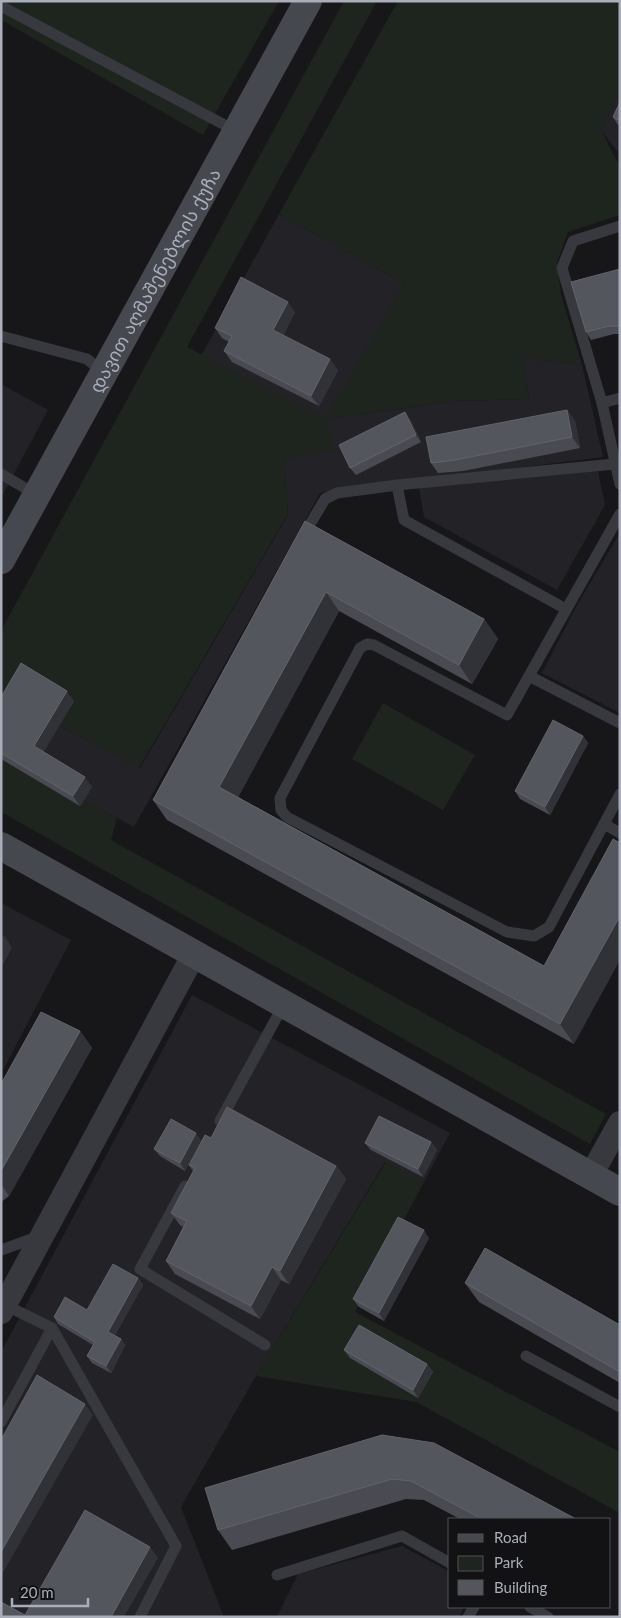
<svg xmlns="http://www.w3.org/2000/svg" width="621" height="1618" font-family="Lato,'Noto Sans Georgian',sans-serif">
	<rect width="100%" height="100%" fill="#17171a"/>
	<!-- built -->
	<g fill="#232327">
		<polygon points="620,91 620,155 601,130"/>
		<polygon points="279,214 405,284 326,419 456,401 529,399 523,358 582,365 603,457 320,493 134,827 29,772 56,724 140,768 288,515 284,459 325,419 201,356"/>
		<polygon points="1,384 48,410 1,498"/>
		<polygon points="598,471 605,505 557,590 424,517 419,488"/>
		<polygon points="620,533 620,713 542,673 576,607"/>
		<polygon points="1,903 71,940 1,1074"/>
		<polygon points="192,995 450,1133 424,1182 385,1162 256,1376 181,1507 224,1617 1,1617 1,1352"/>
		<polygon points="402,1546 450,1572 450,1607 464,1607 459,1617 277,1617 298,1574"/>
	</g>
	<!-- green -->
	<g fill="#1d251e">
		<polygon points="1,1 279,1 203,135 1,20"/>
		<polygon points="344,1 377,1 187,347 325,419 405,284 279,214 398,1 620,1 620,91 601,130 620,167 620,215 568,232 557,262 561,295 582,365 523,358 529,399 456,401 326,419 335,450 284,459 288,514 139,768 56,724 29,771 117,818 111,840 606,1114 590,1144 1,812 1,631"/>
		<polygon points="383,703 475,755 443,810 352,759"/>
		<polygon points="386,1162 424,1182 355,1312 620,1452 620,1508 618,1512 416,1402 256,1376"/>
	</g>
	<g fill="none" stroke-linecap="round" stroke-linejoin="round">
		<!-- lane -->
		<g stroke="#38393f" stroke-width="11">
			<polyline points="1,6 236,131"/>
			<polyline points="620,226 573,241 562,268 602,403 620,484"/>
			<polyline points="1,336 87,359 104,373"/>
			<polyline points="602,403 620,398"/>
			<polyline points="1,474 37,495"/>
			<polyline points="397,485 404,520 566,609"/>
			<polyline points="620,514 507,715 374,645 367,644 360,648 280,798 281,810 287,817 507,932 534,936 549,927 620,794"/>
			<polyline points="303,536 325,499 337,493 397,485 615,464"/>
			<polyline points="529,676 620,723"/>
			<polyline points="604,824 620,833"/>
			<polyline points="220,1121 284,1004"/>
			<polyline points="185,1186 140,1269 265,1345"/>
			<polyline points="1,1250 40,1236"/>
			<polyline points="5,1305 52,1328 176,1546 140,1617"/>
			<polyline points="526,1356 620,1407"/>
			<polyline points="1,1422 52,1328"/>
			<polyline points="277,1575 402,1536 450,1563"/>
			<polyline points="530,1607 548,1617"/>
			<polyline points="468,1617 474,1607"/>
		</g>
		<!-- street -->
		<g stroke="#38393f" stroke-width="24">
			<polyline points="591,1175 620,1123"/>
			<polyline points="1,1312 194,954"/>
		</g>
		<!-- secondary -->
		<g stroke="#46484f" stroke-width="28">
			<path id="s1" d="M1,560l307,-559"/>
			<polyline points="1,846 620,1192"/>
		</g>
	</g>
	<!-- wall -->
	<g fill="#4a4b52">
		<polygon points="620,102 620,126 618,125 613,117"/>
		<polygon points="620,269 620,334 614,334 591,340 586,332"/>
		<polygon points="295,312 283,335 338,370 319,406 232,362 224,351 229,342 222,338 215,328"/>
		<polygon points="567,410 575,421 580,448 463,471 438,473 431,463"/>
		<polygon points="410,419 421,442 356,475 350,468"/>
		<polygon points="305,521 484,619 498,639 472,684 339,611 238,797 544,966 574,1044 167,820 153,800"/>
		<polygon points="1,697 74,701 43,752 92,787 80,806 1,759"/>
		<polygon points="583,736 588,743 550,815 520,799 515,791"/>
		<polygon points="80,1031 92,1048 9,1196 1,1202 1,1084"/>
		<polygon points="211,1138 336,1166 346,1179 289,1284 281,1280 260,1319 175,1274 166,1261 183,1227 180,1225 171,1213 193,1171 189,1165"/>
		<polygon points="201,1140 185,1171 160,1156 154,1149"/>
		<polygon points="431,1142 437,1150 423,1177 371,1150 365,1143"/>
		<polygon points="429,1238 384,1321 359,1307 353,1299"/>
		<polygon points="138,1278 143,1285 115,1335 121,1339 125,1345 111,1373 92,1363 87,1356 93,1345 58,1324 54,1317 87,1310"/>
		<polygon points="465,1283 620,1325 620,1383 479,1302"/>
		<polygon points="344,1350 427,1364 433,1372 418,1398 350,1358"/>
		<polygon points="382,1435 576,1519 460,1519 424,1500 406,1499 232,1550 218,1530"/>
	</g>
	<!-- shaded-wall -->
	<g fill="#313237">
		<polygon points="288,302 295,312 281,341 273,330"/>
		<polygon points="330,359 338,370 319,406 311,396"/>
		<polygon points="567,410 575,421 580,448 572,437"/>
		<polygon points="405,412 410,419 421,442 416,435"/>
		<polygon points="326,592 339,611 233,807 219,787"/>
		<polygon points="484,619 498,639 472,684 459,665"/>
		<polygon points="67,691 74,701 41,756 34,746"/>
		<polygon points="583,736 588,743 550,815 545,807"/>
		<polygon points="85,777 92,787 80,806 73,796"/>
		<polygon points="620,916 620,960 574,1044 560,1024"/>
		<polygon points="4,935 12,948 1,968 1,940"/>
		<polygon points="80,1031 92,1048 9,1196 1,1184 1,1171"/>
		<polygon points="196,1133 201,1140 185,1171 180,1163"/>
		<polygon points="431,1142 437,1150 423,1177 418,1169"/>
		<polygon points="336,1166 346,1179 289,1284 280,1271"/>
		<polygon points="424,1230 429,1238 384,1321 379,1313"/>
		<polygon points="272,1267 281,1280 260,1319 251,1306"/>
		<polygon points="138,1278 143,1285 113,1339 108,1332"/>
		<polygon points="121,1339 125,1345 111,1373 106,1366"/>
		<polygon points="427,1364 433,1372 418,1398 413,1390"/>
		<polygon points="85,1404 93,1415 1,1576 1,1552"/>
		<polygon points="150,1547 158,1558 124,1617 111,1617"/>
	</g>
	<!-- building -->
	<g fill="#54565d" stroke="#62646c">
		<polygon points="620,102 620,121 613,117"/>
		<polygon points="620,269 620,326 609,326 586,332 571,282"/>
		<polygon points="241,277 288,302 273,330 330,359 311,396 224,351 232,336 215,328"/>
		<polygon points="567,410 572,437 455,460 431,463 426,437"/>
		<polygon points="405,412 416,435 350,468 339,445"/>
		<polygon points="305,521 484,619 459,665 326,592 219,787 544,966 613,839 620,843 620,916 560,1024 153,800"/>
		<polygon points="21,663 67,691 34,746 85,777 73,796 1,753 1,697"/>
		<polygon points="553,720 583,736 545,807 515,791"/>
		<polygon points="41,1012 80,1031 1,1171 1,1084"/>
		<polygon points="227,1107 336,1166 280,1271 272,1267 251,1306 166,1261 187,1221 171,1213 195,1168 189,1165 205,1135 211,1138"/>
		<polygon points="379,1116 431,1142 418,1169 365,1143"/>
		<polygon points="171,1119 196,1133 180,1163 154,1149"/>
		<polygon points="398,1217 424,1230 379,1313 353,1299"/>
		<polygon points="485,1248 620,1325 620,1372 465,1283"/>
		<polygon points="113,1264 138,1278 108,1332 121,1339 106,1366 87,1356 95,1342 54,1317 65,1297 87,1310"/>
		<polygon points="359,1325 427,1364 413,1390 344,1350"/>
		<polygon points="37,1375 85,1404 1,1552 1,1440"/>
		<polygon points="382,1435 434,1443 576,1519 482,1519 411,1481 392,1479 218,1530 205,1488"/>
		<polygon points="85,1510 150,1547 111,1617 1,1617 1,1602 25,1615"/>
	</g>
	<g text-anchor="middle" dominant-baseline="central" stroke-width="4" stroke-linejoin="round" paint-order="stroke">
		<!-- street labels -->
		<g font-size="18" fill="#a9aeba" stroke="#121215">
			<text stroke="none"><textPath href="#s1" startOffset="319">დავით აღმაშენებლის ქუჩა</textPath></text>
		</g>
	</g>
	<!-- border -->
	<rect width="621" height="1618" fill="none" stroke="#a9aeba" stroke-width="5"/>
	<!-- legend -->
	<rect x="448" y="1518" width="162" height="90" fill="#121215" stroke="#4e5057"/>
	<rect x="458" y="1534" width="25" height="8" fill="#46484f" stroke="#4e5057"/>
	<text x="494" y="1543" font-size="15" fill="#a9aeba">Road</text>
	<rect x="458" y="1556" width="25" height="15" fill="#1d251e" stroke="#4e5057"/>
	<text x="494" y="1568" font-size="15" fill="#a9aeba">Park</text>
	<rect x="458" y="1580" width="25" height="15" fill="#54565d" stroke="#4e5057"/>
	<text x="494" y="1593" font-size="15" fill="#a9aeba">Building</text>
	<!-- scale -->
	<path d="M12 1598v8h76v-8" fill="none" stroke="#a9aeba" stroke-width="2.5"/>
	<text x="20" y="1598" font-size="15" fill="#a9aeba" stroke="#121215" stroke-width="4" paint-order="stroke">20 m</text>
</svg>
